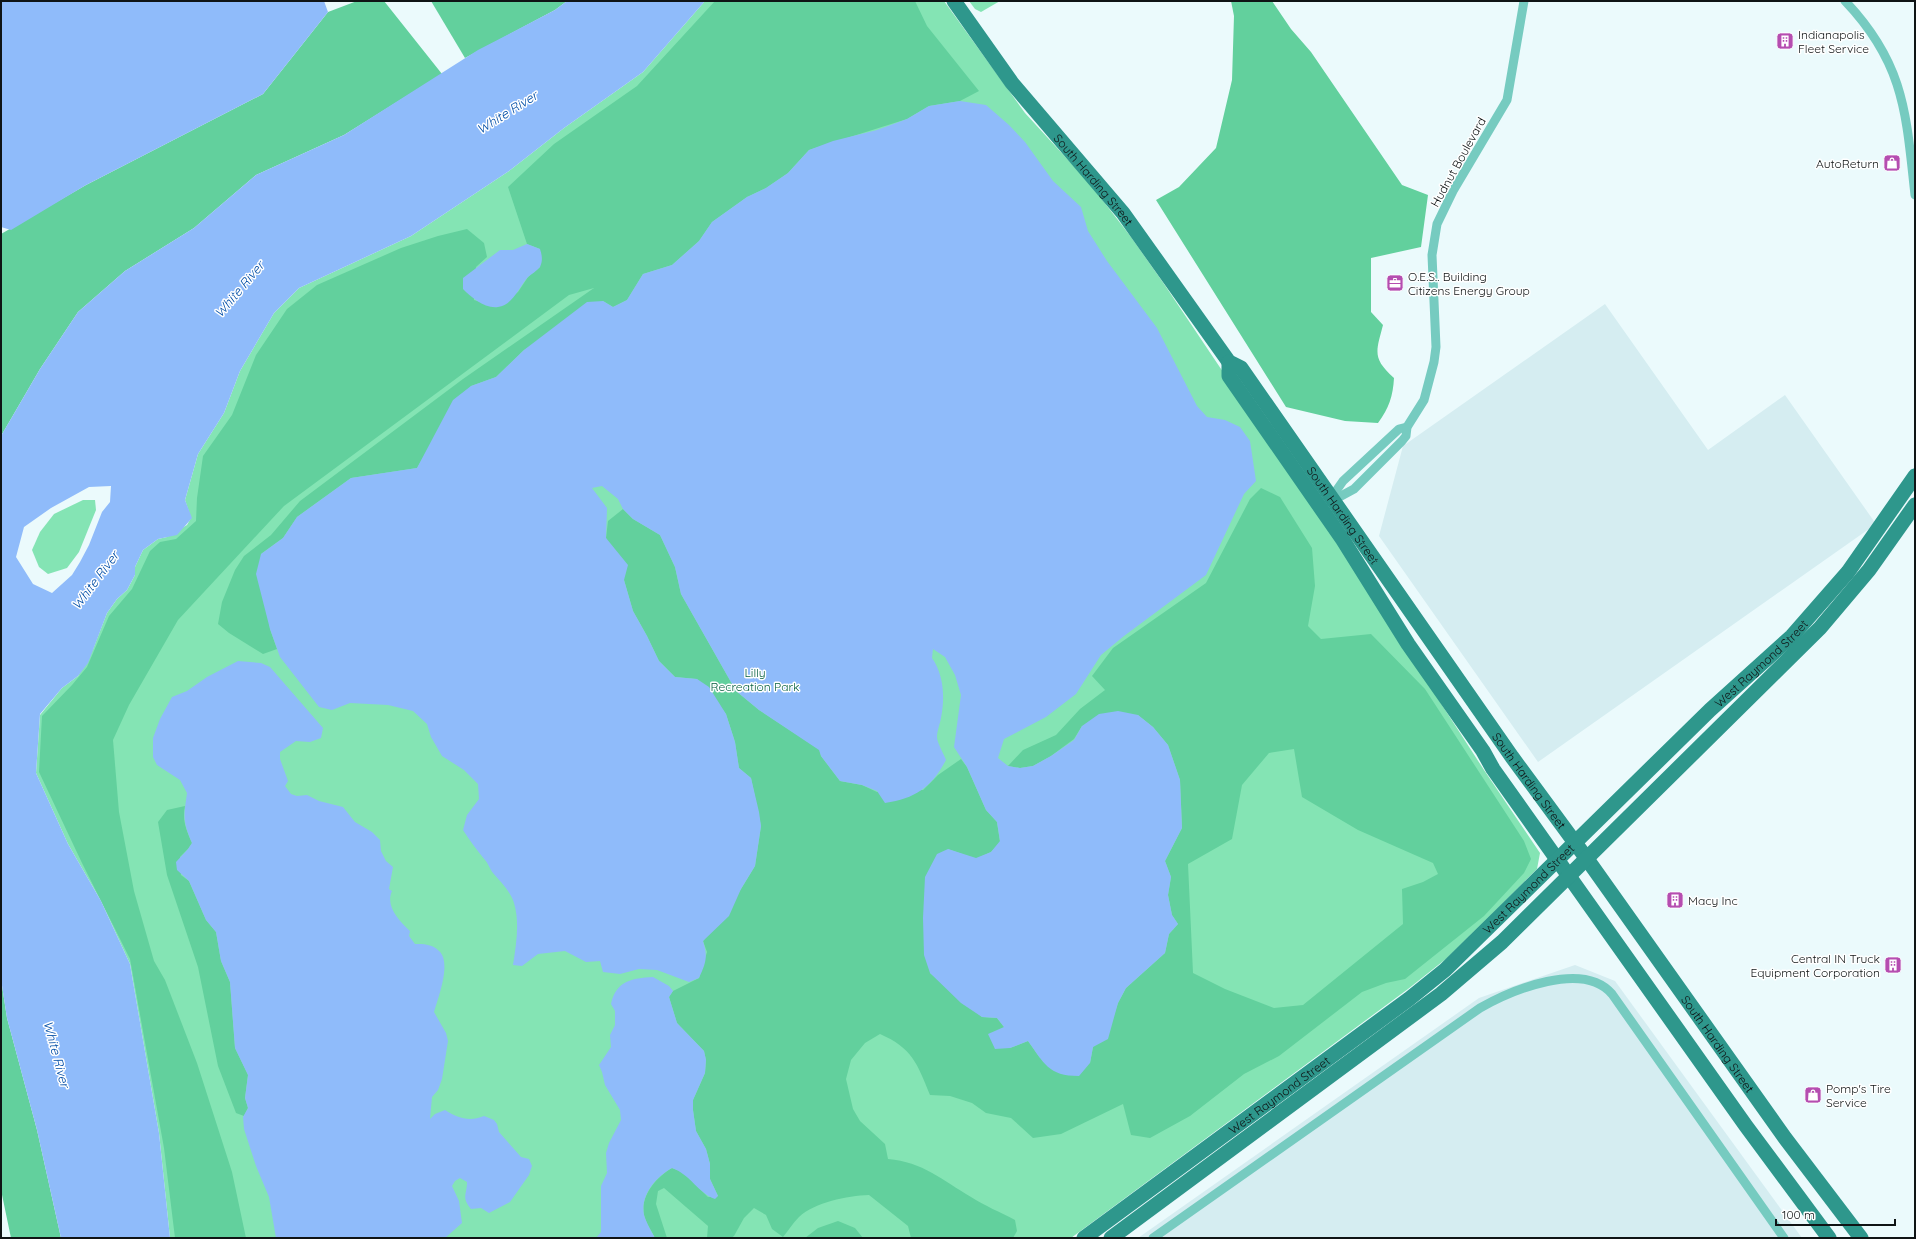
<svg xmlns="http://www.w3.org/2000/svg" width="1916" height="1239" font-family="Quicksand,sans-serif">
	<rect width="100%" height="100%" fill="#ebfafc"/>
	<!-- built -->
	<g fill="#d5edf1">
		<polygon points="1605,304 1708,450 1785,395 1876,524 1538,762 1379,536 1403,446"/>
		<polygon points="1575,965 1615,981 1802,1238 1138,1238 1479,998"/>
	</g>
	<!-- green -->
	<g fill="#84e4b4">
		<polygon points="705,1 944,1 1025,113 1090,184 1131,237 1162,281 1321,518 1484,770 1540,853 1537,869 1447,958 1408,989 1071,1238 170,1238 159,1133 130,964 101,901 68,844 36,773 40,715 62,688 78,676 93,649 107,613 117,599 127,590 135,575 135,567 143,550 158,539 167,537 187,525 191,518 185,500 198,454 224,413 240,371 274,313 299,288 411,236 509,171 564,128 643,72"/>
		<polygon points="969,1 1000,1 981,12 975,9"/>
		<polygon points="83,500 95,500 96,510 79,552 67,568 48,574 39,567 32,550 40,532 54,514"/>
	</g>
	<!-- forest -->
	<g fill="#62d09d" fill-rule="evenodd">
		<polygon points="357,1 384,1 442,74 344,135 256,175 194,228 125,271 78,312 40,369 1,436 1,234 86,185 263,94 328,12"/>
		<polygon points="431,1 567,1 555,10 465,58"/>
		<polygon points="715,1 915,1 927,26 979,91 960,101 929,106 907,119 809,150 788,173 766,188 747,197 712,222 699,241 672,265 643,274 627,300 613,307 603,301 524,350 496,377 471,386 428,449 417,468 351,478 297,517 283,538 261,554 270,629 277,649 263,654 229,633 218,624 222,602 235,570 244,556 271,535 300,501 463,379 594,288 569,295 284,506 178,620 129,705 113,740 119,812 134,891 154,961 165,980 197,1063 232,1172 246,1238 175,1238 164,1148 130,959 82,863 39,772 42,716 72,685 87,667 109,616 132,589 150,551 160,542 176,539 196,521 197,498 203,456 232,415 256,355 287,309 317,285 401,248 438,236 467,229 484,243 487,257 476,267 474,300 497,307 518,292 528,277 540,267 540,249 527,244 508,187 554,144 637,86"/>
		<path d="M1231,1h41l19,28 20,23 91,133 26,10 -7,52 -50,11v54l12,13c-7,27 -11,33 11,53 -1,18 -5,30 -16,45l-33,-2 -59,-14 -130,-207 23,-13 37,-39 16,-68 2,-64z"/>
		<path d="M1261,488l19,9 32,51 3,38 -7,40 13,13 50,-5 54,55 99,152 7,18 -7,14 -40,43 -79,63 -19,4 -24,9 -83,64 -35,18 -54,42 -40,22 -19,-3 -8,-31 -62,30 -28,4 -22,-20 -25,-5 -14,-10 -22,-7 -20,-1c-13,-32 -18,-47 -50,-61l-15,9 -14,17 -5,19 7,30 7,12 25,23 3,15c35,3 54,21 83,38 14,9 29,15 44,23l2,11 -4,7h-102l-3,-12 -39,-31c-22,1 -54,7 -70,22 -6,6 -11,14 -16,20l-11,-8 -6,-14 -12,-7 -10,10 -10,18 -3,2h-24l1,-12 -44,-38 -6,3 -2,13 11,34h-12c-3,-7 -8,-13 -10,-20 -7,-20 11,-41 27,-50l11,4 25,25 10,-1 -8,-17v-15l-4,-15 -10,-18 -3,-21v-10l12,-27 1,-13 -2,-9 -27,-28 -8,-26 4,-6 26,-13 8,-26 -4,-11 38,-52 14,-23 6,-40 -10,-48 -12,-10 -4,-26 -9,-28 -29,-35 -22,-2 -16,-16 -12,-25 -14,-25 -9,-31 -18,-42 2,-17 15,-12 10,10 27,16 15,32 6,27 55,97 23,19 61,40 1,6 19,25 22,4 15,7 46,-2 15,-15 23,-16 6,8 19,43 11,12 3,20 -9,10 -15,7 -28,-10 -18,124 52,44 15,1 7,9 6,21 18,-7 12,17 50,5 3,-16 21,-32 4,-12 8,-15 39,-35 4,-19 9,-10 -6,-9 -4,-20 3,-18 -6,-16 17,-33 -2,-48 -12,-35 -15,-18 -15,-12 -56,11 -8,13 -23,17 -18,10 -13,2 -12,-2 15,-16 33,-15 24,-26 25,-19 -13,-14 21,-28 93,-65 44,-84zM1294,749l8,48 56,33 75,33 5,11 -15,8 -21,7 1,35 -100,81 -29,3 -49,-19 -32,-16 -5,-109 44,-25 10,-54 27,-32z"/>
		<path d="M185,806c-3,14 1,23 7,37l-4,6 -8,8 1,18 8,6 17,39 10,12 5,29 9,21 5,66 13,27 -3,23 3,10 -4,8 -8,-3 -18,-47 -20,-99 -31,-92 -9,-53 9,-12z"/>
		<polygon points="1,979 7,1018 37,1130 61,1238 11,1238 1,1190"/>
		<polygon points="838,1221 855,1228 863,1238 805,1238 818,1228"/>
	</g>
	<!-- water -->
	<g fill="#8fbbfa" fill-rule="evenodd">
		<polygon points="1,1 324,1 328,12 263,94 86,185 11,230 1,227"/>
		<path d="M567,1h138l-62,71 -79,56 -55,43 -98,65 -112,52 -25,25 -34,58 -16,42 -26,41 -13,46 7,18 -15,17 -19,4 -15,11 -8,17v8l-8,15 -10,9 -10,14 -19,50 -10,13 -16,12 -22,26 -4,59 32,71 33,57 29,63 29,169 11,105h-109l-24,-108 -30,-112 -6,-39v-543l39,-67 38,-57 47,-41 69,-43 62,-53 88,-40 134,-85 77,-40zM111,486l-1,16 -8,10 -13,33 -9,17 -8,13 -20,18 -19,-9 -17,-27 8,-30 27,-19 38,-21z"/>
		<path d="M960,101l26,4 23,20 16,17 28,39 28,26 7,24 19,30 50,67 40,78 10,11 18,3 15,7 10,14 6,40 -12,13 -38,81 -82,61 -23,19 -25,39 -30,23 -42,22 -6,19 10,8 12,2 13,-2 18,-10 23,-16 8,-14 17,-12 19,-3 20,4 15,12 15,18 12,35 2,48 -17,33 6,16 -3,18 4,20 6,9 -9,10 -4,19 -39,35 -8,15 -10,36 -15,8 -3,16 -11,13c-31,0 -35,-13 -51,-35l-18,7 -15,1 -7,-15 16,-7 -7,-9 -15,-1 -21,-14 -31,-30 -6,-18 -1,-37 2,-41 12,-23 11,-5 28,9 15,-6 9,-11 -3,-19 -11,-12 -19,-43 -13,-20 7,-52 -6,-20 -10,-18 -12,-8 -1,9c12,17 13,40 9,60 -1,6 -4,13 -4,19 0,6 7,17 9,23 -15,28 -30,38 -61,43l-8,-12 -15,-6 -22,-4 -19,-25 -2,-6 -60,-40 -23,-19 -55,-97 -6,-27 -15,-32 -27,-16 -10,-10 -5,-10 -16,-13 -10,2 15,20 -1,30 22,27 -4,15 9,31 14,25 12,25 16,16 22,2 12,8 17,27 9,28 4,26 12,10 8,34 2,14 -6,40 -14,23 -12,27 -26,25c5,16 3,22 -4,37l-10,4 -32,-12 -18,-1 -19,5 -17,-2 -3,-11 -14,1 -21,-11 -27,3 -16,12 -9,-1c3,-20 7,-42 1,-62 -3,-11 -14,-22 -21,-30 -3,-4 -5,-10 -8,-13 -8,-10 -15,-19 -22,-30l4,-15 12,-16 -1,-15 -14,-14 -22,-14 -11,-19 -4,-13 -14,-13 -25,-6 -38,-2 -18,7 -13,-3 -39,-50 -10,-28 -14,-55 5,-20 22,-16 14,-21 54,-39 66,-10 36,-68 18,-14 25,-9 28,-27 63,-48 16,-1 10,6 14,-7 16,-26 29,-9 27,-24 13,-19 35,-25 19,-9 22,-15 21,-23 24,-9 44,-11 30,-11 22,-13z"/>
		<path d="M527,244l13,5c2,6 3,12 0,18 -3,4 -9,7 -12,10 -9,10 -15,28 -30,30 -13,2 -27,-10 -35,-18v-11l37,-28h13z"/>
		<path d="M238,661l23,2 9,4 53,61 -2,10 -11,4 -14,-1 -16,11v7l8,22 -3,5 6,8 6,2 10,-1 12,6 24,6 12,15 17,10 8,8 1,11 5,10 7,6 -4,22 3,2c-7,15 7,30 18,40l-1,5 6,8c8,0 18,0 24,7 13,11 -1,47 -5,61l12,21 2,8 -6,38 -4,11 -6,7 -2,22 5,-5 10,-4c13,8 24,12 39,6l10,4 3,4 2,8 22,25 8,2 3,7 -3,9 -19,27 -21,11 -8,-5 -10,1c-10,-12 -4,-14 -4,-27l-7,-4 -5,3 -3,5 7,15 3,22 -17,15h-169l-7,-41 -13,-31 -12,-37 -1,-12 5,-9 -3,-10 3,-23 -13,-27 -5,-66 -9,-21 -5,-29 -10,-12 -17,-39 -12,-11 -1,-8 12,-13 4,-6c-10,-23 -8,-27 -5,-50l-7,-13 -23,-15 -4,-8v-19l7,-19 12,-22 15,-6 20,-14z"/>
		<path d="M653,977l16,9 4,5 -4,6 8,26 27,28 2,9 -1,13 -12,27v10l3,21 10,18 4,15v15l8,17 -3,3c-17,-6 -24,-24 -43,-31 -16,9 -32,27 -28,47 2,7 7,16 11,23h-59l5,-6v-46l6,-13 -1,-20 3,-10 12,-23 -1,-10 -15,-25 -3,-13 -3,-7 12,-18 -1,-12 5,-10v-14l-4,-7c5,-23 21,-26 42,-27z"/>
	</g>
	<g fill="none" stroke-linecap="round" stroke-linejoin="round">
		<!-- street -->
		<g stroke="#76cbc0" stroke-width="9">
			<path d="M1845,1c60,63 61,113 70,194"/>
			<polyline points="1333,499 1336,491 1343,481 1399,429 1407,427"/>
			<polyline points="1330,502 1354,489 1402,441 1406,436 1407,427 1424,400 1434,362 1436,347 1432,255 1437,224 1453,191 1507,100 1524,1"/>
			<path d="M1153,1238l327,-230c32,-18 103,-48 132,-14l172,244"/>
		</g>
		<!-- primary -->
		<g stroke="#2e978c" stroke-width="15">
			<path id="s1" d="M954,1l58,82 111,130 106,149 12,6 271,389 75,102 198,279 76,100"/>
			<polyline points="1229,362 1229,376 1343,540 1408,644 1483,751 1493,769 1746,1126 1829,1238"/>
			<path id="s2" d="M1084,1238l325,-239 36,-29 265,-260 82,-74 56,-64 67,-96"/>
			<polyline points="1111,1238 1441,994 1502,942 1820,628 1869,570 1915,505"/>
		</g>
	</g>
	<!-- icons -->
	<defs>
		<g id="building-square" transform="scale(0.9)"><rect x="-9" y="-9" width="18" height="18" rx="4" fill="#b54db0" stroke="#fff"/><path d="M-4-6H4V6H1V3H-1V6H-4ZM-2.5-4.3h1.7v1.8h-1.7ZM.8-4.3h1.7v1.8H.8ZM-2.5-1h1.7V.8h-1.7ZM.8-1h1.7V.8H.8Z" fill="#fff"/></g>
		<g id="shop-square" transform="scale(0.9)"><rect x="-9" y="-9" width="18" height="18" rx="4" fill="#b54db0" stroke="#fff"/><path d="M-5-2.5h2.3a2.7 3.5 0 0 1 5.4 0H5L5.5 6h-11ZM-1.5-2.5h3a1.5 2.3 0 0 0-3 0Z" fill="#fff"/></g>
		<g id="office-square" transform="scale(0.9)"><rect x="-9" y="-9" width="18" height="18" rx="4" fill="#b54db0" stroke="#fff"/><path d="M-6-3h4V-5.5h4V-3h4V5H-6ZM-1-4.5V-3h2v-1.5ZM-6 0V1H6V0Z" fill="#fff"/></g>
	</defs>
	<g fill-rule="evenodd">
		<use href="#building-square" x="1785" y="41"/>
		<use href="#shop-square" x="1892" y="163"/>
		<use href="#office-square" x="1395" y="283"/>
		<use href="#building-square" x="1675" y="900"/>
		<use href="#building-square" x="1893" y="965"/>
		<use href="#shop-square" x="1813" y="1095"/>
	</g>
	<g text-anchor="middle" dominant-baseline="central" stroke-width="3" stroke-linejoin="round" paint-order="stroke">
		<!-- poi labels -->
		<g font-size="12" fill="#0f1415" stroke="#fff" text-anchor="start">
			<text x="1798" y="34">Indianapolis<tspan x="1798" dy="14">Fleet Service</tspan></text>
			<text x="1879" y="163" text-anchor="end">AutoReturn</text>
			<text x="1408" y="276">O.E.S.. Building<tspan x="1408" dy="14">Citizens Energy Group</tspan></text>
			<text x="1688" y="900">Macy Inc</text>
			<text x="1880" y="958" text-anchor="end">Central IN Truck<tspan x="1880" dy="14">Equipment Corporation</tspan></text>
			<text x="1826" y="1088">Pomp's Tire<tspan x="1826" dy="14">Service</tspan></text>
		</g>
		<!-- street labels -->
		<g font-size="12" fill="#0f1415" stroke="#fff">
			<text transform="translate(1458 162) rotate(-61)">Hudnut Boulevard</text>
			<text stroke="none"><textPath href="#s1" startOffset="227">South Harding Street</textPath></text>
			<text stroke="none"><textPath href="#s1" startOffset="647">South Harding Street</textPath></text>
			<text stroke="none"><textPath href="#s2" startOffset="890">West Raymond Street</textPath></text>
			<text stroke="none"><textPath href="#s1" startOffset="971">South Harding Street</textPath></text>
			<text stroke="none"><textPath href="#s2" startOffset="566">West Raymond Street</textPath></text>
			<text stroke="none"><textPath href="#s1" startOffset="1295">South Harding Street</textPath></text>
			<text stroke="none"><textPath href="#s2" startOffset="242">West Raymond Street</textPath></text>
		</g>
		<!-- park labels -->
		<g font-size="12" fill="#07603f" stroke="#fff">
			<text x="755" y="672">Lilly<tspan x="755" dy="14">Recreation Park</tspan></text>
		</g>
		<!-- water labels -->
		<g font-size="13" font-style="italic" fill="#004da6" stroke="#fff">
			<text transform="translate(507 112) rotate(-32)">White River</text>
			<text transform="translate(239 289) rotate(-50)">White River</text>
			<text transform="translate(95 580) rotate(-53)">White River</text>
			<text transform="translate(57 1054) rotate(75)">White River</text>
		</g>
	</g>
	<!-- border -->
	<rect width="1916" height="1239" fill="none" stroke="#0f1415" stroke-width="4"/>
	<!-- scale -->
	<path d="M1776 1219v6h119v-6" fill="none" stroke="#0f1415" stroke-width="2"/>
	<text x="1782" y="1219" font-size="12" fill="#0f1415" stroke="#ffffff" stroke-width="3" paint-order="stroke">100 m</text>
</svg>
